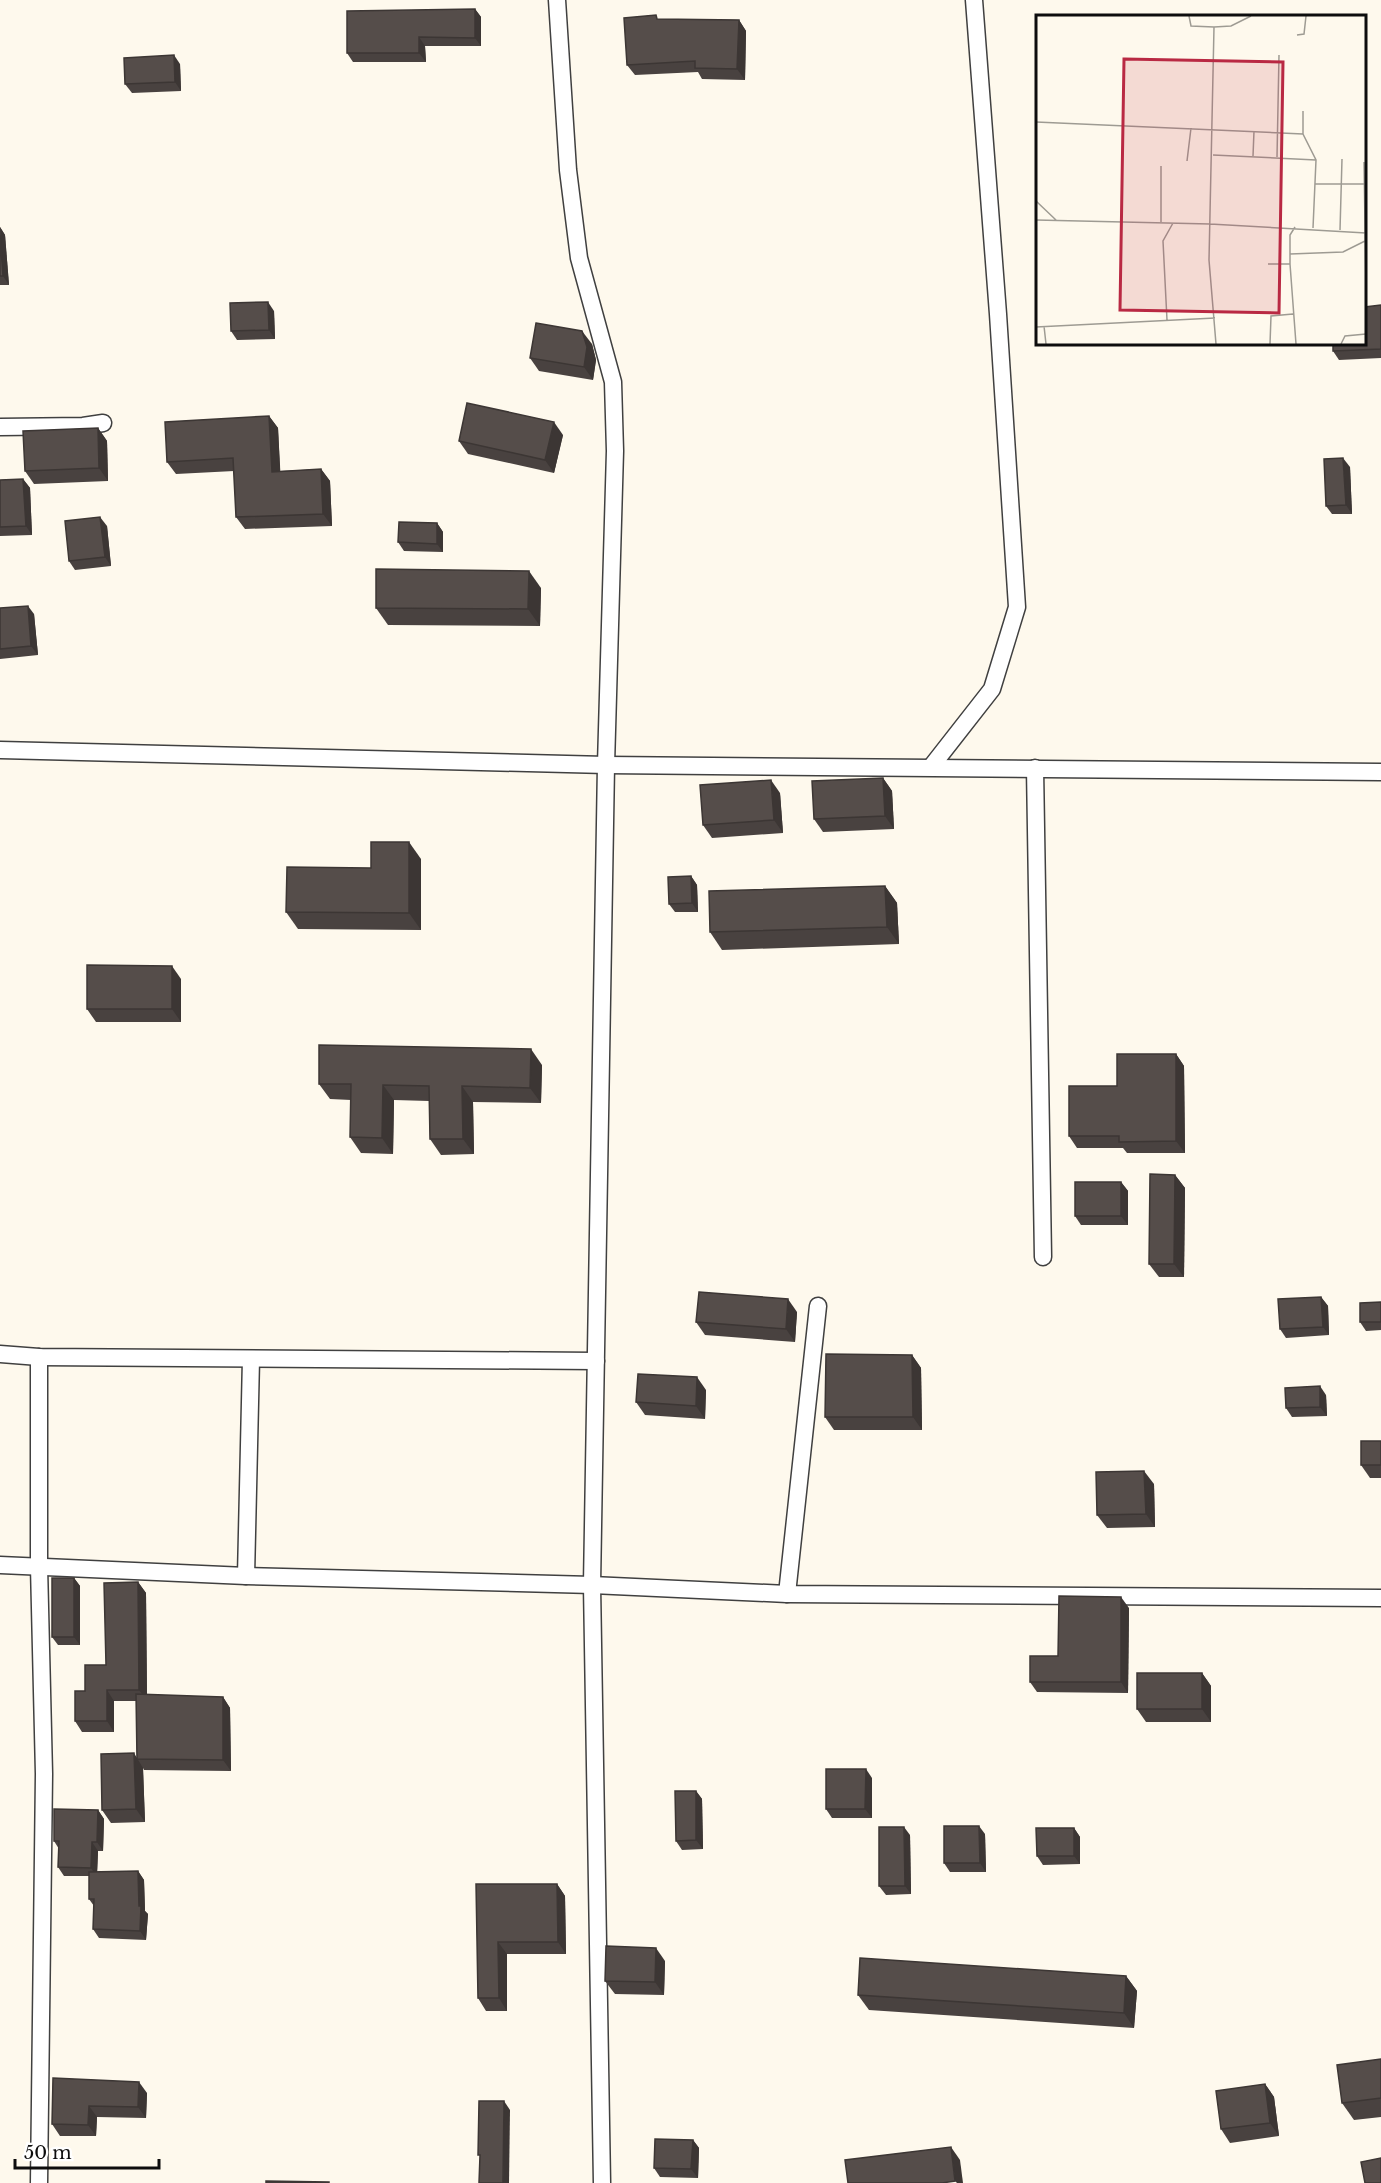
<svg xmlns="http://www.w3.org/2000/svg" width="1381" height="2183" font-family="'Libre Baskerville',serif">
	<rect width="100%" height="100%" fill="#fef9ed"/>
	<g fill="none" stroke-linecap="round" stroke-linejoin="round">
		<!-- street casing -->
		<g stroke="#404040" stroke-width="19">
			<g id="street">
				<polyline points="557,0 568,170 579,258 613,382 615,451 606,765 592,1585 602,2183"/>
				<polyline points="0,427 83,426 103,423"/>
				<polyline points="0,750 606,765 1381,772"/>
				<polyline points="931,767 992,689 1017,607 998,314 974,0"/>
				<polyline points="1035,768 1043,1257"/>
				<polyline points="0,1354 39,1357 596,1361"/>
				<polyline points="0,1565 246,1576 592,1585 787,1594 1381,1598"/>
				<polyline points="246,1576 251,1359"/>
				<polyline points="787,1594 818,1306"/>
				<polyline points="39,2183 44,1774 39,1566 39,1357"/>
			</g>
		</g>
		<!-- street -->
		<use href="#street" stroke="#fff" stroke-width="16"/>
	</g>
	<!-- wall -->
	<g fill="#494240">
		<polygon points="475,9 481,17 481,46 425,46 426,62 353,62 347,53"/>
		<polygon points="659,19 739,20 746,31 745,80 702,79 698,72 635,75 627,65"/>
		<polygon points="180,64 181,91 132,93 125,84"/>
		<polygon points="0,227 5,235 9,285 0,285"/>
		<polygon points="1381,305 1381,358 1339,360 1333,351"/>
		<polygon points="274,311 275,339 237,340 231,331"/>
		<polygon points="592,344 596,360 593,380 539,371 530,358"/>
		<polygon points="269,416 278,428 280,471 321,469 330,481 332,526 245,529 236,517 234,471 176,474 167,462"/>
		<polygon points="98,428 107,441 108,481 34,484 25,471"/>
		<polygon points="563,435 554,473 468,454 459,441"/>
		<polygon points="1350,467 1352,514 1332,514 1326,506"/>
		<polygon points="23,479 30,488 32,535 0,536 0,480"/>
		<polygon points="437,523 443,532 443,552 404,551 398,542"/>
		<polygon points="107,526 111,566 75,570 69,561"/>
		<polygon points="541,588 540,626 388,625 376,608"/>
		<polygon points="0,608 34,614 38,655 0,659"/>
		<polygon points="883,778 892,791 894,829 823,832 814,819"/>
		<polygon points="780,793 783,833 712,838 703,825"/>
		<polygon points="421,859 421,930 298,929 286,912 371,868"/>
		<polygon points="691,876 697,885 698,912 675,912 669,904"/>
		<polygon points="885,886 897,903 899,944 722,950 710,932"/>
		<polygon points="181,979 181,1022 96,1022 87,1009"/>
		<polygon points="1176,1054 1184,1066 1185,1153 1127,1153 1123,1148 1077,1148 1069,1136"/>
		<polygon points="542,1065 541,1103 473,1102 474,1154 441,1155 430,1139 429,1101 394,1100 393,1154 361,1153 350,1137 351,1100 330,1099 319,1084"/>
		<polygon points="1175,1175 1185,1188 1184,1277 1159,1277 1149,1264"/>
		<polygon points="1121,1182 1128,1191 1128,1225 1081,1225 1075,1216"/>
		<polygon points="1321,1297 1328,1306 1329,1335 1286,1338 1280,1329"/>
		<polygon points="1381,1302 1381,1330 1366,1331 1360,1322"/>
		<polygon points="797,1312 795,1342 705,1335 696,1322"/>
		<polygon points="912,1355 921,1368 922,1430 834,1430 825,1417"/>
		<polygon points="706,1390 705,1419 645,1415 636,1402"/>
		<polygon points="1326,1395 1327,1416 1292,1417 1286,1408"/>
		<polygon points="1381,1441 1381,1478 1370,1478 1361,1465"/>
		<polygon points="1154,1484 1155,1527 1107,1528 1097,1515"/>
		<polygon points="74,1578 80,1586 80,1645 58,1645 52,1637"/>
		<polygon points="138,1582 146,1593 147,1695 223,1697 230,1708 231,1771 144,1770 143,1768 145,1822 111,1823 102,1810 137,1757 136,1701 114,1701 114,1732 82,1732 75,1721 85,1691 106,1665"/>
		<polygon points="1129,1608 1128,1693 1037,1692 1030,1682 1058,1656"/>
		<polygon points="1202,1673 1211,1686 1211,1722 1146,1722 1137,1709"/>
		<polygon points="872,1778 872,1818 832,1818 826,1809"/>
		<polygon points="696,1791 702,1799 703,1849 682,1850 676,1841"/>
		<polygon points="98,1810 104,1819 103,1851 98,1851 97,1872 138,1871 144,1880 145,1911 148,1914 146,1940 99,1938 93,1929 94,1906 89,1899 89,1876 64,1876 58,1867 59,1849 54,1841"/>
		<polygon points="1074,1828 1080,1837 1080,1864 1043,1865 1037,1856"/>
		<polygon points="985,1834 986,1872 950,1872 944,1863"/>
		<polygon points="910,1835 911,1894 886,1895 879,1886"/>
		<polygon points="476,1884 557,1884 565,1896 566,1954 507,1954 507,2011 486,2011 478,1998"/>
		<polygon points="665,1961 664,1995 615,1994 605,1981"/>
		<polygon points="1126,1976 1137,1991 1134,2028 869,2010 858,1995"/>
		<polygon points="1381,2059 1381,2117 1354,2120 1342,2103"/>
		<polygon points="53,2078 147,2093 146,2118 97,2117 96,2136 60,2136 52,2124"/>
		<polygon points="1265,2084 1274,2097 1279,2136 1230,2143 1221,2129"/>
		<polygon points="693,2140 699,2148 698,2178 660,2177 654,2168"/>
	</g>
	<!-- shaded-wall -->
	<g fill="#3c3634">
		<polygon points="475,9 481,17 481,46 475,38"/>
		<polygon points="739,20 746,31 745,80 737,69"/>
		<polygon points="419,37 425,46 426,62 419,53"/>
		<polygon points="174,55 180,64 181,91 175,82"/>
		<polygon points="0,227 5,235 9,285 3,276"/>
		<polygon points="268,302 274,311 275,339 269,330"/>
		<polygon points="582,331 592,344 596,360 593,380 584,367"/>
		<polygon points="269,416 278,428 281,484 272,472"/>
		<polygon points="554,422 563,435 554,473 545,460"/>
		<polygon points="98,428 107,441 108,481 99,468"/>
		<polygon points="1343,458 1350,467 1352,514 1346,505"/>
		<polygon points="321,469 330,481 332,526 323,514"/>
		<polygon points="23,479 30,488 32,535 26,526"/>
		<polygon points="100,517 107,526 111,566 105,557"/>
		<polygon points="437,523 443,532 443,552 437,544"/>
		<polygon points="529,571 541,588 540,626 528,609"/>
		<polygon points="28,606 34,614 38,655 31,646"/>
		<polygon points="883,778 892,791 894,829 885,816"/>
		<polygon points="771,780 780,793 783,833 774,820"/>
		<polygon points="409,842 421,859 421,930 409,913"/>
		<polygon points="691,876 697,885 698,912 692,903"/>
		<polygon points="885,886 897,903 899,944 887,927"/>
		<polygon points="172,966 181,979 181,1022 172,1009"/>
		<polygon points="531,1049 542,1065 541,1103 530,1088"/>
		<polygon points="1176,1054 1184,1066 1185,1153 1176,1141"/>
		<polygon points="383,1085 394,1100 393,1154 382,1138"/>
		<polygon points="462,1086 473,1102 474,1154 463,1139"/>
		<polygon points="1175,1175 1185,1188 1184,1277 1174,1264"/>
		<polygon points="1121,1182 1128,1191 1128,1225 1121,1216"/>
		<polygon points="1321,1297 1328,1306 1329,1335 1323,1327"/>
		<polygon points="788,1299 797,1312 795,1342 786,1329"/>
		<polygon points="912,1355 921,1368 922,1430 913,1417"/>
		<polygon points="697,1377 706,1390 705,1419 696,1406"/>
		<polygon points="1320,1386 1326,1395 1327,1416 1320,1407"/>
		<polygon points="1144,1471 1154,1484 1155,1527 1146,1514"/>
		<polygon points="74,1578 80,1586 80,1645 74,1637"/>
		<polygon points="138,1582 146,1593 147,1701 139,1690"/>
		<polygon points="1121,1597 1129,1608 1128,1693 1121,1682"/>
		<polygon points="1202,1673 1211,1686 1211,1722 1202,1709"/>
		<polygon points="107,1690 114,1701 114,1732 107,1721"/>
		<polygon points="223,1697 230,1708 231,1771 223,1760"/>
		<polygon points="134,1753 143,1768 145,1822 136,1809"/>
		<polygon points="866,1769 872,1778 872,1818 865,1809"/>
		<polygon points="696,1791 702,1799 703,1849 696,1840"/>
		<polygon points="98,1810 104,1819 103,1851 97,1842"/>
		<polygon points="979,1826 985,1834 986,1872 980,1863"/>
		<polygon points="904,1827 910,1835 911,1894 905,1886"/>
		<polygon points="1074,1828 1080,1837 1080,1864 1074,1856"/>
		<polygon points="92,1842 98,1851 97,1877 91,1868"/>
		<polygon points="138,1871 144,1880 145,1911 148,1914 146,1940 140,1931"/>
		<polygon points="557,1884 565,1896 566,1954 558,1942"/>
		<polygon points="498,1942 507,1954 507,2011 499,1998"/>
		<polygon points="656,1948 665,1961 664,1995 655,1982"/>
		<polygon points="1126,1976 1137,1991 1134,2028 1124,2013"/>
		<polygon points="139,2082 147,2093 146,2118 138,2107"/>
		<polygon points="1265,2084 1274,2097 1279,2136 1270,2123"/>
		<polygon points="504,2101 510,2110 509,2183 503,2183"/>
		<polygon points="89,2106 97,2117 96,2136 88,2125"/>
		<polygon points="693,2140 699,2148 698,2178 691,2169"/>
		<polygon points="951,2147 960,2160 963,2183 957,2183 955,2181"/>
	</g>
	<!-- building -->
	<g fill="#554d4a" stroke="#3c3634" stroke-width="1.5">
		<polygon points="475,9 475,38 419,37 419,53 347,53 347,11"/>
		<polygon points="656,15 657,19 739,20 737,69 695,68 695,61 627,65 624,18"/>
		<polygon points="174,55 175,82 125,84 124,58"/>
		<polygon points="0,235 3,276 0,276"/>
		<polygon points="268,302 269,330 231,331 230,303"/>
		<polygon points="1381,305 1381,349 1333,351 1333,344 1365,344 1365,307"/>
		<polygon points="536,323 582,331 587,347 584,367 530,358"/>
		<polygon points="467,403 554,422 545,460 459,441"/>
		<polygon points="269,416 272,472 321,469 323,514 236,517 233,458 167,462 165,422"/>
		<polygon points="98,428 99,468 25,471 23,431"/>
		<polygon points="1343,458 1346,505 1326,506 1324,459"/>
		<polygon points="23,479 26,526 0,527 0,480"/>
		<polygon points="100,517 105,557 69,561 65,521"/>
		<polygon points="399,522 437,523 437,544 398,542"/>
		<polygon points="376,569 529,571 528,609 376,608"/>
		<polygon points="28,606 31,646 0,649 0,608"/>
		<polygon points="883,778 885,816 814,819 812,781"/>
		<polygon points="771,780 774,820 703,825 700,785"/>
		<polygon points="371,842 409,842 409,913 286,912 287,867 371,868"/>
		<polygon points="691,876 692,903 669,904 668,877"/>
		<polygon points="885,886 887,927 710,932 709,891"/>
		<polygon points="87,965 172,966 172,1009 87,1009"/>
		<polygon points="319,1045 531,1049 530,1088 462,1086 463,1139 430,1139 429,1086 383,1085 382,1138 350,1137 351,1084 319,1084"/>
		<polygon points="1117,1054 1176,1054 1176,1141 1119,1142 1119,1136 1069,1136 1069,1086 1117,1086"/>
		<polygon points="1150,1174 1175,1175 1174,1264 1149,1264"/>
		<rect x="1075" y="1182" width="46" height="34"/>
		<polygon points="699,1292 788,1299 786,1329 696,1322"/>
		<polygon points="1321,1297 1323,1327 1280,1329 1278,1299"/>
		<polygon points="1381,1302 1381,1322 1360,1322 1360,1303"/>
		<polygon points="826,1354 912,1355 913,1417 825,1417"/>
		<polygon points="638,1374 697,1377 696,1406 636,1402"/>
		<polygon points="1320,1386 1320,1407 1286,1408 1285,1388"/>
		<rect x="1361" y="1441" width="20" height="24"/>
		<polygon points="1144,1471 1146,1514 1097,1515 1096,1472"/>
		<rect x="52" y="1578" width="22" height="59"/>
		<polygon points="138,1582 139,1690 107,1690 107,1721 75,1721 75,1691 85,1691 85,1665 106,1665 104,1583"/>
		<polygon points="1059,1596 1121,1597 1121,1682 1030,1682 1030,1656 1058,1656"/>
		<rect x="1137" y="1673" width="65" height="36"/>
		<polygon points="136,1694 223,1697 223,1760 137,1759"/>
		<polygon points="134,1753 136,1809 102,1810 101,1754"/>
		<polygon points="826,1769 866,1769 865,1809 826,1809"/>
		<polygon points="675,1791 696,1791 696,1840 676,1841"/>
		<polygon points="54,1809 98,1810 97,1842 92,1842 91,1868 58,1867 59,1841 54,1841"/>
		<polygon points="944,1826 979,1826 980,1863 944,1863"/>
		<polygon points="879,1827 904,1827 905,1886 879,1886"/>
		<polygon points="1036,1828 1074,1828 1074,1856 1037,1856"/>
		<polygon points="138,1871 139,1906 141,1906 140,1931 93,1929 94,1899 89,1899 89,1872"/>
		<polygon points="476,1884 557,1884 558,1942 498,1942 499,1998 478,1998"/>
		<polygon points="606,1946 656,1948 655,1982 605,1981"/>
		<polygon points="860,1958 1126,1976 1124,2013 858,1995"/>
		<polygon points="1381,2059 1381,2098 1342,2103 1337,2065"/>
		<polygon points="53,2078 139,2082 138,2107 89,2106 88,2125 52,2124"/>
		<polygon points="1265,2084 1270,2123 1221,2129 1216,2091"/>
		<polygon points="479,2101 504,2101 503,2183 479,2183 480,2155 478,2155"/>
		<polygon points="655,2139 693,2140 691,2169 654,2168"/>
		<polygon points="951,2147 955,2181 942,2183 848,2183 845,2160"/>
		<polygon points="1381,2158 1381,2183 1365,2183 1361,2162"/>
		<polygon points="266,2181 329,2182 329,2183 266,2183"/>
	</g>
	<!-- overview -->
	<g transform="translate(1036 15)">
		<rect width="330" height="330" fill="#fef9ed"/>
		<path fill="none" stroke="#9e9b93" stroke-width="1.5" d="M153,1l2,10 23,1 17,-1 20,-10M178,12l-5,233 7,84M261,20l7,-1 2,-18M267,96v23l13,26 -3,68M0,107l267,12M177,140l103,5M217,141l1,-25M241,142l2,-102M151,146l4,-33M328,147l2,126M279,169h49M0,186l20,19M0,205l174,4 156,9M125,207v-56M304,215l2,-71M254,239l53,-2 22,-11M232,249h22v-29l5,-8M254,249l6,80M131,305l-4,-79 10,-18M8,311l2,18M0,312l179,-9M234,329l1,-28 22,-2M305,329l4,-8 21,-2"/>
		<path fill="#b92943" fill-opacity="0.15" stroke="#b92943" stroke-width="3" d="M88,44l159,3 -4,251 -159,-3z"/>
		<rect width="330" height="330" fill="none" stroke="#0d0d0d" stroke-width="3"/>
	</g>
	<!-- scale -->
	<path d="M15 2159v9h144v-9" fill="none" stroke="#0d0d0d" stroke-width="3"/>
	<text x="24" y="2159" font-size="18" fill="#0d0d0d" stroke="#ffffff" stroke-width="4.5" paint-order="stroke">50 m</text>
</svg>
